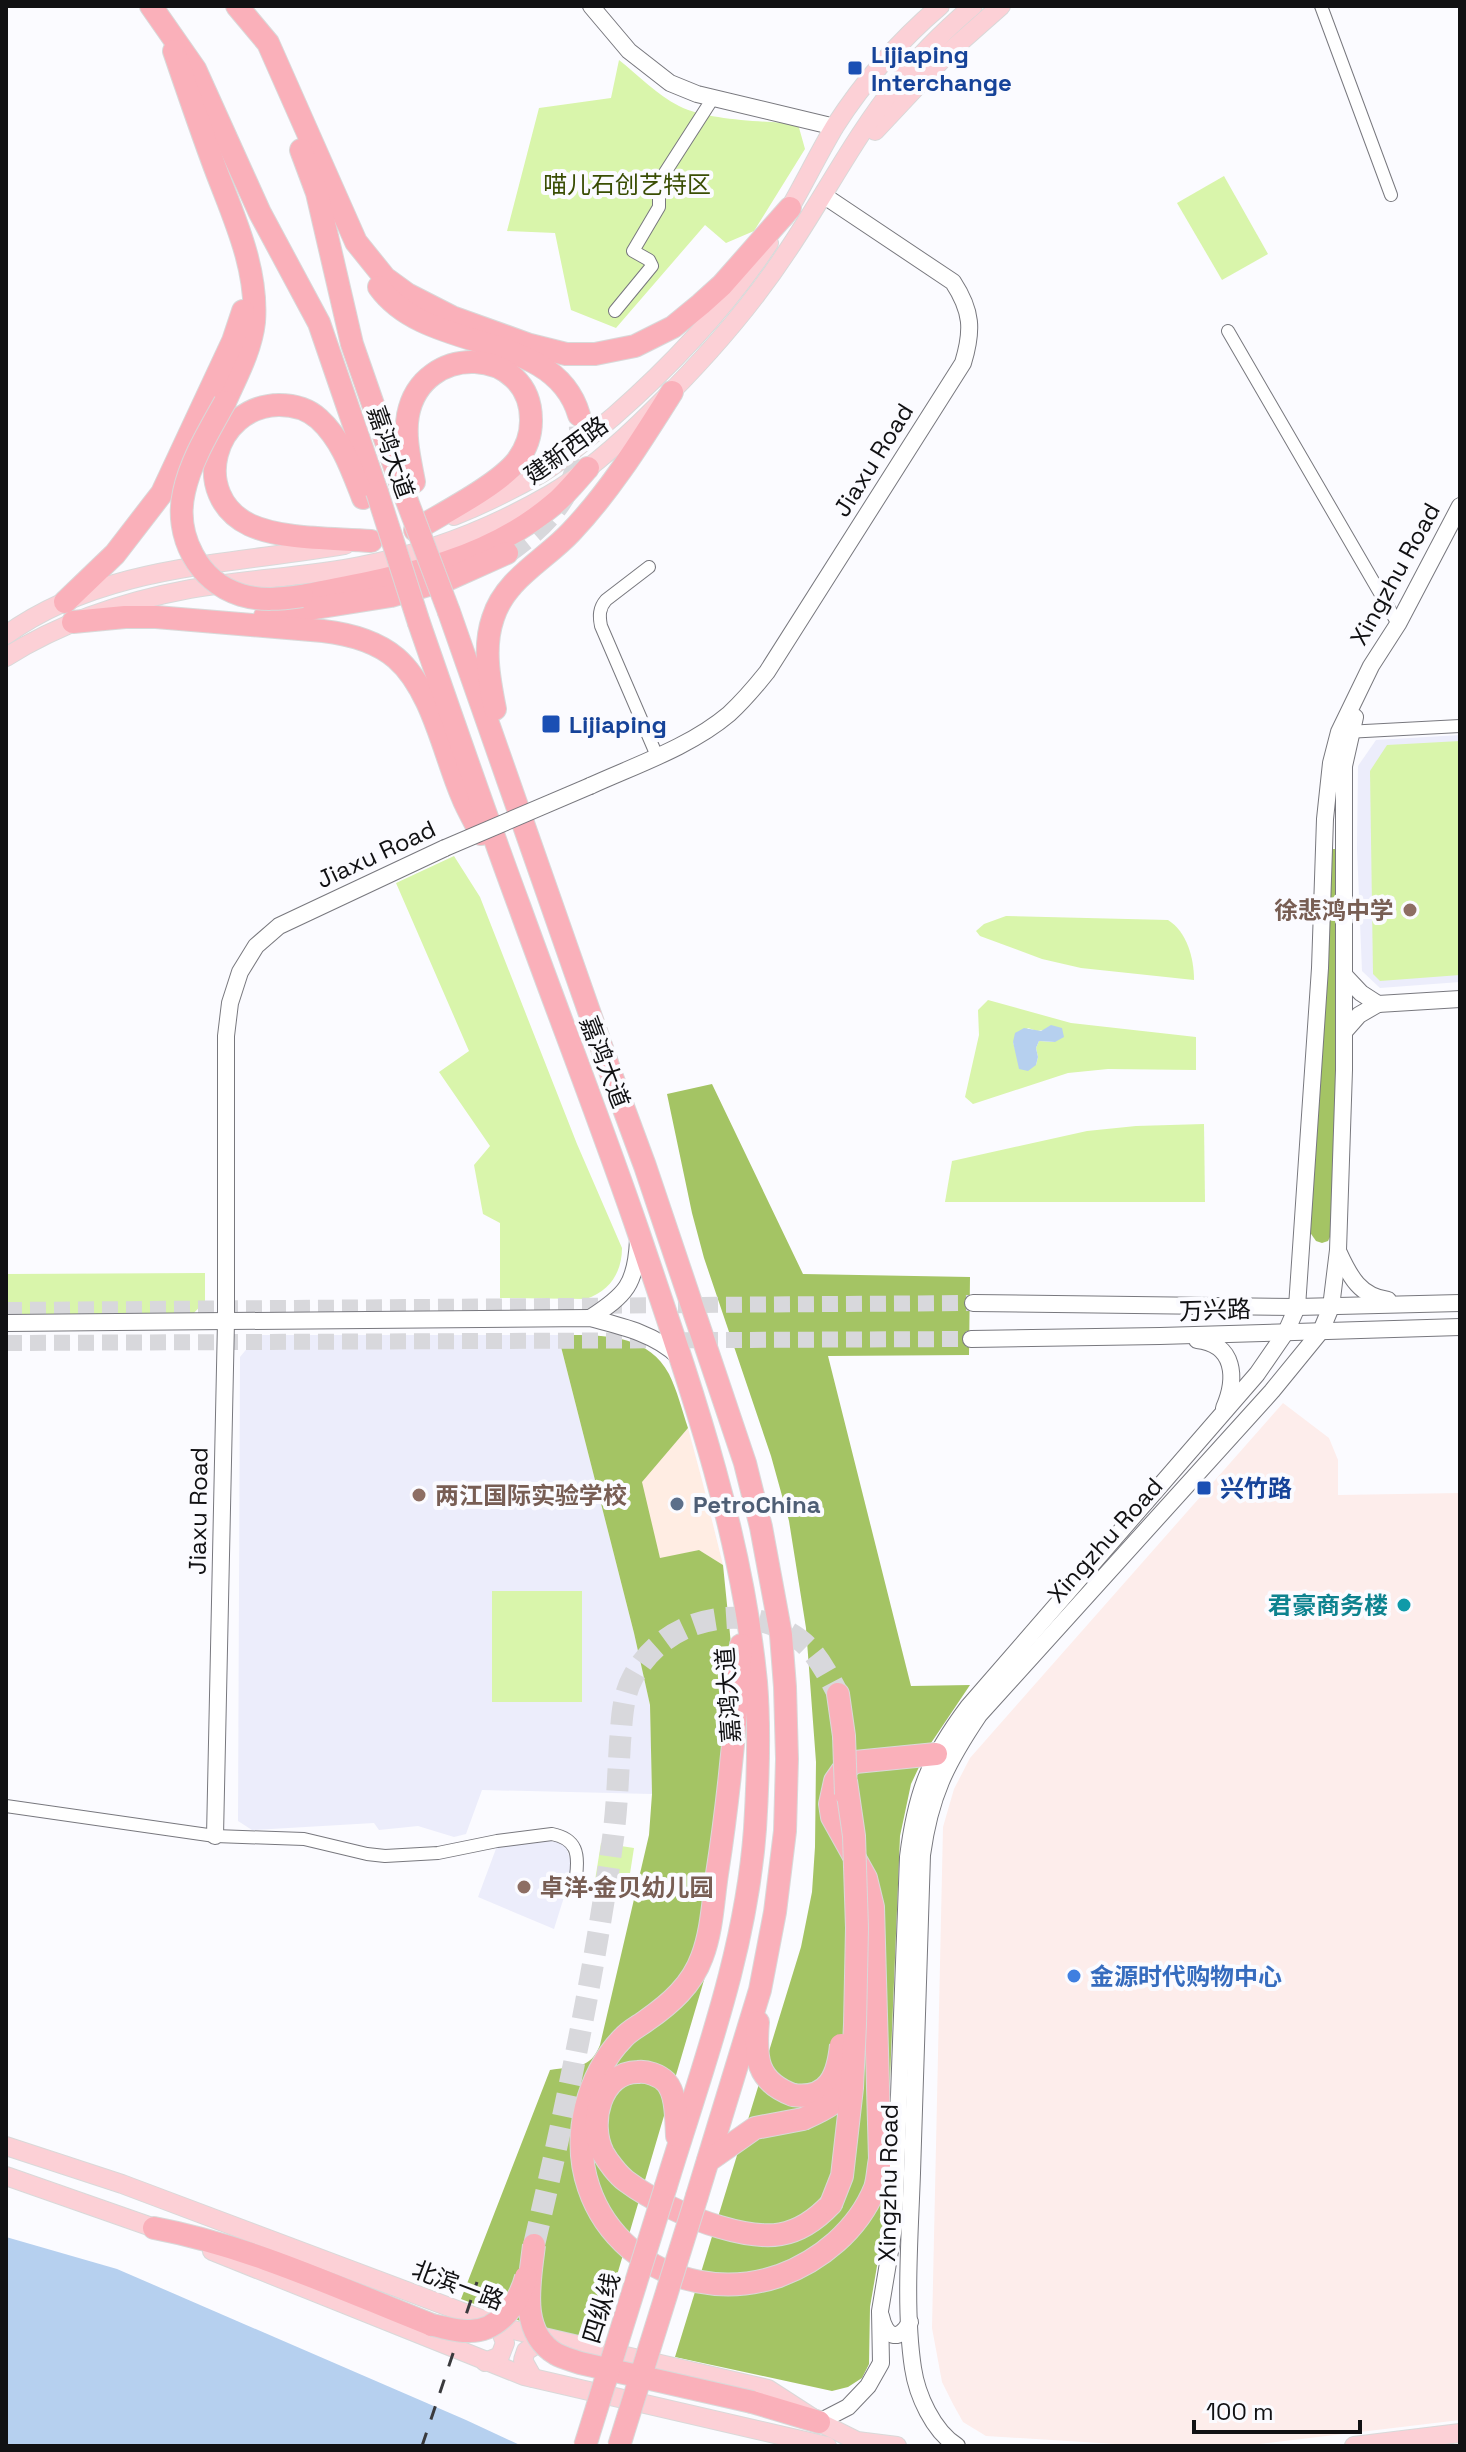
<svg xmlns="http://www.w3.org/2000/svg" width="1466" height="2452" viewBox="0 0 1466 2452" font-family="'Space Grotesk','Noto Sans SC',sans-serif">
	<rect width="100%" height="100%" fill="#fbfbff"/>
	<polygon fill="#fdedeb" points="1283,1403 1329,1438 1338,1460 1338,1495 1460,1493 1460,2420 1242,2446 1147,2446 986,2436 963,2422 953,2404 942,2382 932,2328 943,1827 954,1789 970,1758"/>
	<polygon fill="#ffede3" points="688,1428 703,1484 723,1565 699,1550 660,1559 641,1482"/>
	<g fill="#ecedfb">
		<polygon points="1460,735 1460,982 1380,988 1362,971 1357,849 1358,766 1376,740"/>
		<polygon points="258,1335 558,1335 634,1633 650,1705 652,1794 482,1790 466,1834 454,1837 418,1826 379,1830 374,1823 252,1830 238,1821 240,1357"/>
		<polygon points="551,1841 559,1842 566,1847 571,1861 570,1878 554,1929 478,1897 497,1846"/>
	</g>
	<g fill="#d9f5ab" fill-rule="evenodd">
		<path d="M619,60c19,15 38,35 60,46 30,15 85,15 119,18l7,25 -51,82 -28,12 -21,-18 -89,103 -45,-18 -16,-77 -48,-2 32,-123 72,-10z"/>
		<polygon points="1224,176 1268,254 1222,280 1177,203"/>
		<polygon points="1460,741 1460,975 1380,981 1373,974 1370,771 1387,745"/>
		<path d="M454,856l26,41 97,247 45,104c0,24 -12,43 -36,51l-86,-1v-75l-17,-9 -9,-49 16,-19 -51,-74 30,-21 -73,-168z"/>
		<path d="M1006,916l162,4c19,12 26,38 26,60l-113,-12 -39,-9 -62,-23 -4,-5 8,-7z"/>
		<path d="M988,1000l83,23 125,14v33l-88,-1 -40,4 -95,31 -8,-7 14,-62 -1,-25zM1028,1028l9,3 7,-1 11,12 -16,-1 -3,7 2,9 -2,8 -20,-13 -3,-10z"/>
		<polygon points="1204,1124 1205,1202 945,1202 952,1161 1087,1131 1136,1126"/>
		<polygon points="205,1273 205,1301 193,1314 6,1316 6,1274"/>
		<rect x="492" y="1591" width="90" height="111"/>
		<polygon points="601,1843 634,1848 626,1899 593,1893"/>
	</g>
	<g fill="#a4c464">
		<polygon points="1330,849 1339,849 1333,1231 1328,1241 1322,1243 1316,1241 1309,1231"/>
		<polygon points="712,1084 803,1274 970,1277 969,1355 828,1356 911,1686 970,1685 929,1746 911,1784 900,1836 884,2225 870,2307 869,2364 862,2378 848,2387 832,2391 675,2357 801,1947 812,1892 815,1847 816,1762 806,1628 789,1521 771,1456 704,1258 692,1213 667,1094"/>
		<path d="M558,1335c40,0 89,-3 111,39 8,16 13,36 19,54l-46,54 18,76 39,-8 24,15 10,99 -21,289 -115,390 -50,-12 -86,-32 89,-229c25,-4 40,0 50,-25l49,-210 3,-41 -2,-89 -16,-72z"/>
	</g>
	<g fill="#b6d0ef">
		<polygon points="1051,1025 1062,1028 1064,1037 1055,1042 1039,1041 1036,1048 1038,1057 1036,1065 1028,1071 1019,1069 1013,1042 1015,1033 1024,1028 1041,1031"/>
		<polygon points="6,2237 117,2269 466,2420 522,2446 6,2446"/>
	</g>
	<g fill="none" stroke-linecap="round" stroke-linejoin="round">
		<g stroke="#d8d8dc" stroke-width="16" stroke-dasharray="16 8" stroke-linecap="butt">
			<polyline points="6,1310 973,1303"/>
			<polyline points="6,1343 971,1339"/>
		</g>
		<g stroke="#d8d8dc" stroke-width="22" stroke-dasharray="22 11" stroke-linecap="butt">
			<path d="M507,553c52,-37 79,-72 72,-138"/>
			<path d="M534,2245c31,-132 59,-265 78,-400 5,-33 6,-69 8,-103 2,-22 2,-45 13,-65 31,-60 114,-78 167,-37 17,13 28,35 38,54"/>
		</g>
		<g stroke="#78787e" stroke-width="14">
			<g id="street">
				<polyline points="1321,6 1391,195"/>
				<polyline points="615,311 652,266 649,260 633,251 659,207 659,182 713,98"/>
				<polyline points="1228,331 1398,624"/>
				<path d="M649,567l-43,33c-7,8 -7,16 -5,26l56,130"/>
				<polyline points="1346,732 1460,726"/>
				<path d="M6,1806l209,30 89,3 63,15 18,2 53,-3 59,-12 55,-7c25,5 27,20 24,42"/>
			</g>
		</g>
		<g stroke="#78787e" stroke-width="18">
			<g id="secondary">
				<polyline points="591,6 629,51 670,83 697,94 835,127"/>
				<path d="M590,786c46,-21 100,-39 139,-72 14,-13 26,-27 38,-42l196,-309c10,-33 9,-52 -10,-81l-130,-87"/>
				<polyline points="1378,1004 1460,999"/>
				<polyline points="1344,1032 1359,1015 1378,1004 1361,993 1345,976"/>
				<path d="M1339,1253c11,24 21,43 49,47"/>
				<polyline points="973,1303 1297,1307 1460,1303"/>
				<path d="M590,1318c36,-23 46,-34 48,-78"/>
				<path d="M6,1323l584,-5c31,8 66,16 89,39"/>
				<polyline points="971,1339 1160,1336 1460,1327"/>
				<path d="M1197,1340c38,4 40,38 27,68"/>
				<polyline points="215,1836 226,1321 226,1036 230,1003 240,972 256,946 279,926 445,848"/>
				<path d="M881,2316c4,21 18,27 29,6"/>
				<path d="M819,2422l29,-15 20,-21 13,-23 -1,-52 14,-84 14,-370c8,-64 21,-98 60,-150l289,-333 29,-42 11,-25 23,-339 5,-149 6,-56 8,-31 32,-66 27,-42 62,-118"/>
				<path d="M957,2446c-24,-15 -40,-51 -44,-78 -9,-59 -3,-135 -1,-195 4,-106 7,-212 10,-318 8,-59 24,-91 57,-140l293,-324 49,-60 10,-24 7,-57 6,-180v-304l11,-49"/>
			</g>
		</g>
		<g stroke="#d9d9d9" stroke-width="20">
			<g id="primary">
				<polyline points="875,131 949,52 1001,6"/>
				<path d="M784,218c18,-30 33,-62 51,-92 29,-45 64,-85 105,-120"/>
				<path d="M454,516c30,-12 60,-27 88,-43 26,-16 49,-38 72,-57 58,-51 112,-108 155,-173"/>
				<path d="M6,635c98,-71 225,-70 339,-90"/>
				<path d="M6,657c56,-35 119,-56 184,-68 56,-10 114,-12 170,-23 68,-13 130,-37 189,-71 39,-23 73,-54 105,-86 49,-48 96,-101 134,-159 37,-55 67,-114 108,-165 23,-30 49,-55 77,-79"/>
				<polyline points="6,2146 122,2184 505,2328 768,2389 819,2422 857,2441 897,2446"/>
				<polyline points="6,2176 166,2232"/>
				<polyline points="212,2251 524,2376 827,2446"/>
				<polyline points="485,2362 500,2356 505,2343 499,2326"/>
				<polyline points="533,2378 523,2360 526,2351 546,2338"/>
				<polyline points="1354,2446 1460,2433"/>
			</g>
		</g>
		<g stroke="#d9d9d9" stroke-width="24">
			<g id="highway">
				<polyline points="151,6 195,69 260,213 319,323 377,492"/>
				<polyline points="237,6 268,43 356,242 385,278 407,294 452,317 530,345 566,354 595,354 635,346 673,327 701,304 722,285 790,208"/>
				<path d="M174,51c14,41 28,82 43,122 18,47 41,97 37,149 -3,28 -18,55 -29,80"/>
				<polyline points="301,150 317,193 352,344 401,485"/>
				<path d="M379,287c49,68 175,42 200,128"/>
				<path d="M414,482c-4,-22 -10,-45 -6,-67 14,-74 124,-69 123,6 0,15 -5,28 -14,40 -19,24 -74,52 -102,69"/>
				<path d="M363,498c-11,-28 -21,-58 -44,-79 -11,-10 -25,-14 -40,-14 -66,1 -90,91 -29,120 33,15 84,13 121,16"/>
				<path d="M302,596c89,-18 180,-31 252,-92 12,-10 23,-24 34,-36"/>
				<polyline points="65,602 115,554 162,493 233,341 243,311"/>
				<polyline points="449,612 611,1074 645,1166 745,1463 761,1527 781,1635 785,1687 787,1759 785,1831 775,1912 760,1990 697,2196"/>
				<polyline points="265,616 391,596 449,579 507,553"/>
				<path d="M73,622l52,-5h31l167,14c26,3 53,10 73,27 36,31 48,96 66,138 5,13 13,26 19,38"/>
				<path d="M419,623c33,95 66,191 101,285 39,108 81,215 118,323 50,148 103,295 118,451 4,48 2,99 -1,147 -9,124 -53,239 -89,357"/>
				<path d="M495,709c-6,-30 -12,-62 -2,-91 12,-39 52,-58 78,-86 40,-42 70,-91 101,-140"/>
				<path d="M741,1645c-5,76 -12,153 -24,229 -4,27 -5,57 -15,83 -10,28 -32,47 -55,63 -8,6 -18,11 -24,18 -18,18 -31,44 -37,69 -28,116 82,206 193,169 41,-15 79,-46 96,-88 3,-9 3,-20 5,-29l-7,-252 -7,-29 -34,-61 -2,-13 5,-23 7,-10 13,-9 81,-8"/>
				<polyline points="838,1694 844,1736"/>
				<path d="M758,2022c-3,36 -2,59 35,73"/>
				<path d="M677,2136c-1,-16 0,-42 -11,-54 -7,-7 -19,-11 -28,-10 -38,0 -50,52 -35,81 5,9 15,22 23,28 24,18 65,38 94,46 47,14 77,13 111,-23"/>
				<polyline points="708,2161 755,2128 803,2119"/>
				<path d="M154,2228c96,18 187,61 278,97"/>
				<polyline points="752,2402 819,2422"/>
			</g>
		</g>
		<use href="#street" stroke="#fff" stroke-width="12"/>
		<use href="#secondary" stroke="#fff" stroke-width="16"/>
		<use href="#primary" stroke="#fcd0d6" stroke-width="18"/>
		<use href="#highway" stroke="#fab0ba" stroke-width="22"/>
		<polyline stroke="#3a3a3d" stroke-width="3" stroke-dasharray="14 14" stroke-linecap="butt" points="422,2446 477,2282"/>
		<g stroke="#78787e" stroke-width="18" stroke-linecap="butt">
			<polyline id="secondary-bridge" points="445,848 590,786"/>
		</g>
		<g stroke="#d9d9d9" stroke-width="24" stroke-linecap="butt">
			<g id="highway-bridge">
				<path d="M225,402c-16,29 -34,58 -41,90 -10,43 14,90 57,103 20,6 40,4 61,1"/>
				<polyline points="401,485 449,612"/>
				<polyline points="377,492 419,623"/>
				<polyline points="844,1736 846,1794"/>
				<path d="M793,2095c36,5 45,-20 48,-50"/>
				<path d="M803,2119c20,-9 39,-17 47,-38"/>
				<polyline points="831,2204 842,2176 852,2088 855,2024 857,1928 854,1836 846,1781"/>
				<path d="M534,2245c-4,36 -16,87 22,109 7,4 16,6 24,9l172,39"/>
				<path d="M432,2325c12,2 26,7 38,6 29,0 49,-28 56,-54"/>
				<polyline points="585,2446 666,2186"/>
				<polyline points="619,2446 697,2196"/>
			</g>
		</g>
		<use href="#secondary-bridge" stroke="#fff" stroke-width="16"/>
		<use href="#highway-bridge" stroke="#fab0ba" stroke-width="22"/>
	</g>
	<g fill="#1a4fb4" stroke="#fbfbff" stroke-width="3">
		<rect x="847" y="60" width="16" height="16" rx="4"/>
		<rect x="541" y="714" width="20" height="20" rx="4"/>
		<rect x="1196" y="1480" width="16" height="16" rx="4"/>
	</g>
	<g fill="#8d6e63" stroke="#fbfbff" stroke-width="3">
		<circle cx="1410" cy="910" r="8"/>
		<circle cx="419" cy="1495" r="8"/>
		<circle cx="524" cy="1887" r="8"/>
	</g>
	<circle fill="#5c6f8a" stroke="#fbfbff" stroke-width="3" cx="677" cy="1504" r="8"/>
	<circle fill="#0f9aa8" stroke="#fbfbff" stroke-width="3" cx="1404" cy="1605" r="8"/>
	<circle fill="#3f7fe0" stroke="#fbfbff" stroke-width="3" cx="1074" cy="1976" r="8"/>
	<g text-anchor="middle" dominant-baseline="central" stroke-width="8" stroke-linejoin="round" paint-order="stroke">
		<g font-size="24" font-weight="bold" fill="#164399" stroke="#fbfbff" text-anchor="start">
			<text x="871" y="54">Lijiaping<tspan x="871" dy="28">Interchange</tspan></text>
			<text x="569" y="724">Lijiaping</text>
			<text x="1220" y="1488">兴竹路</text>
		</g>
		<g font-size="24" fill="#394d03" stroke="#fbfbff">
			<text x="627" y="184">喵儿石创艺特区</text>
		</g>
		<g font-size="24" fill="#111113" stroke="#fbfbff">
			<text transform="translate(566 450) rotate(-36)">建新西路</text>
			<text transform="translate(391 452) rotate(71)">嘉鸿大道</text>
			<text transform="translate(873 460) rotate(-58)">Jiaxu Road</text>
			<text transform="translate(1395 574) rotate(-61)">Xingzhu Road</text>
			<text transform="translate(376 854) rotate(-25)">Jiaxu Road</text>
			<text transform="translate(605 1062) rotate(69)">嘉鸿大道</text>
			<text transform="translate(1215 1310) rotate(-2)">万兴路</text>
			<text transform="translate(198 1511) rotate(-89)">Jiaxu Road</text>
			<text transform="translate(1105 1540) rotate(-48)">Xingzhu Road</text>
			<text transform="translate(728 1695) rotate(-94)">嘉鸿大道</text>
			<text transform="translate(888 2183) rotate(-89)">Xingzhu Road</text>
			<text transform="translate(458 2285) rotate(21)">北滨一路</text>
			<text transform="translate(601 2308) rotate(-73)">四纵线</text>
		</g>
		<g font-size="24" font-weight="bold" fill="#785e54" stroke="#fbfbff" text-anchor="start">
			<text x="1394" y="910" text-anchor="end">徐悲鸿中学</text>
			<text x="435" y="1495">两江国际实验学校</text>
			<text x="540" y="1887">卓洋·金贝幼儿园</text>
		</g>
		<g font-size="24" font-weight="bold" fill="#4e5e75" stroke="#fbfbff" text-anchor="start">
			<text x="693" y="1504">PetroChina</text>
		</g>
		<g font-size="24" font-weight="bold" fill="#0d838f" stroke="#fbfbff" text-anchor="end">
			<text x="1388" y="1605">君豪商务楼</text>
		</g>
		<g font-size="24" font-weight="bold" fill="#366cbe" stroke="#fbfbff" text-anchor="start">
			<text x="1090" y="1976">金源时代购物中心</text>
		</g>
	</g>
	<rect width="1466" height="2452" fill="none" stroke="#111113" stroke-width="16"/>
	<path d="M1194 2420v12h166v-12" fill="none" stroke="#111113" stroke-width="4"/>
	<text x="1206" y="2420" font-size="24" fill="#111113" stroke="#fbfbff" stroke-width="6" paint-order="stroke">100 m</text>
</svg>
